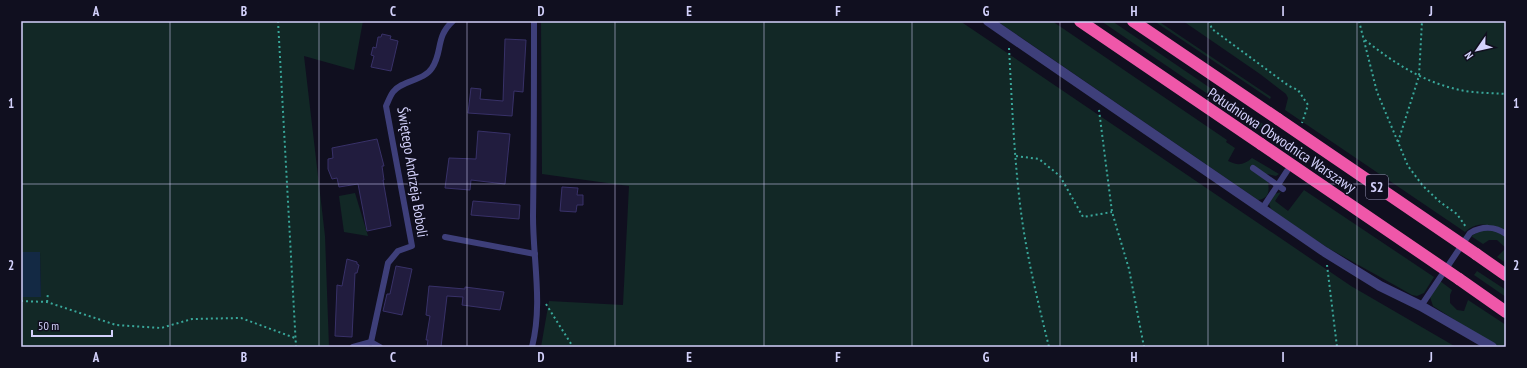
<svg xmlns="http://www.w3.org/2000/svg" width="1527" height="368" viewBox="0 0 1527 368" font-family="'PT Sans Narrow',sans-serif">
	<rect width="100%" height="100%" fill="#100f1f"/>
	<g fill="#122826">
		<polygon points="21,21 363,21 354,70 304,56 325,236 329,347 21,347 21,297 41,297 40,253 21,252"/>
		<polygon points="541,21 960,21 1351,286 1456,347 541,347 549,301 623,305 629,186 542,174"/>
		<path d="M997,21h55l175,119 -1,2 9,6 -7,13c10,5 16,4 24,-3l27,16 -3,2 -9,-2c1,11 6,24 -9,26z"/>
		<polygon points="1101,21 1112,21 1263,124 1259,129"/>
		<polygon points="1154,21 1162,21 1161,23 1271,97 1270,99"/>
		<path d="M1183,21h323v213c-15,-9 -26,-15 -41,-2l-180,-122 3,-12 -2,-4 -26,-20z"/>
		<polygon points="1304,190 1434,277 1424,293 1417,296 1412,295 1398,287 1328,248 1272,211 1269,204 1274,194 1281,192 1275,201 1288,211"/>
		<polygon points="355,193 368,236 344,232 339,196"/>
		<polygon points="1482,230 1497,231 1506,237 1506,263 1497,257 1506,248 1497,240 1489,240 1483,244 1471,236"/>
		<polygon points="1477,271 1506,290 1506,297 1474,275"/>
		<polygon points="1440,281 1452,290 1450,295 1450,303 1457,310 1464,311 1468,300 1506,325 1506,347 1497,347 1433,306 1430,297"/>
	</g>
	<polygon fill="#132944" points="21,252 40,252 41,297 21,297"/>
	<g fill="#211c3e" stroke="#383168">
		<polygon points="382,34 391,36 390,39 398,41 391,71 371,67 374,56 371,55 373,47 376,48 378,37 381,37"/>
		<polygon points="505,39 526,40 523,92 514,91 512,116 468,113 471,88 481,89 480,99 503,101"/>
		<polygon points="478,131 510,134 505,184 471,180 470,190 445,188 449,158 476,159"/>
		<polygon points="377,139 384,166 382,166 384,180 383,180 391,226 367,231 358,184 339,187 337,178 332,179 328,169 328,159 333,158 332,148"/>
		<polygon points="562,187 578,188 577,195 583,195 583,205 577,205 576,212 560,211"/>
		<polygon points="473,201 520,205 519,219 471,215"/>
		<polygon points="347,259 357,262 357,264 359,265 357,273 355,273 352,337 335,336 337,285 342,286"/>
		<polygon points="396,266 412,269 402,315 383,311 387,294 390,294"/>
		<polygon points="429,286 465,289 465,287 504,292 500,310 462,305 463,297 447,296 441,347 427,347 428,340 426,340 430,316 426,315"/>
	</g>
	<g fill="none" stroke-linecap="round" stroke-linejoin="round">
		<g stroke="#39a79a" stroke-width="2" stroke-dasharray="2 3" stroke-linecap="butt">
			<polyline points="278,21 296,347"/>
			<polyline points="1209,21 1212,29 1289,86 1298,90 1308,105 1302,123"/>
			<polyline points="1359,21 1377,92 1408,166 1423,186 1440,202 1457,214 1466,227"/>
			<path d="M1365,40c29,23 58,42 95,50 14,3 31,3 46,4"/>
			<path d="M1009,48c3,55 5,110 12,164 6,46 17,90 28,135"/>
			<polyline points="1099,110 1112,212 1129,269 1144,347"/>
			<polyline points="1398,142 1419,76 1422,21"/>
			<polyline points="1293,153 1295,144"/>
			<polyline points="1016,156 1039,159 1060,176 1083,217 1112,212"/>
			<polyline points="1327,265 1337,347"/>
			<polyline points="21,301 47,302 116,325 161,328 192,319 241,318 295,338"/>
			<polyline points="47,302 48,293"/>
			<polyline points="546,304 573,347"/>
		</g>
		<g stroke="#3e3f7a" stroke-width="6">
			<polyline points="1253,168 1283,189"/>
			<polyline points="1262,209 1287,171"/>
			<polyline points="445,237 535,254"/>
			<path d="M1421,306l49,-73c12,-7 25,-7 36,1"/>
			<path d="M371,342l17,-79 10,-12 14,-5 -26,-140c2,-4 4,-10 7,-14 9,-12 31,-11 39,-24 11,-16 3,-31 21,-47"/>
			<polyline points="353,347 371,342 380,347"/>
			<path d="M532,347c11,-44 1,-86 1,-131 1,-65 1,-130 1,-195"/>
		</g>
		<polyline stroke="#3e3f7a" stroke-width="10" points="988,21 1325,252 1380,286 1421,306 1492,347"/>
		<g stroke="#ef57a9" stroke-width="12">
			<polyline points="1080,21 1261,144"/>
			<polyline points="1133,21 1278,119"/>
			<polyline points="1476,254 1506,275"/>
			<polyline points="1459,279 1506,312"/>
		</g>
		<g stroke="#ef57a9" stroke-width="12">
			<polyline points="1278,119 1476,254"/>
			<polyline points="1261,144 1459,279"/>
		</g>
	</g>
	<path fill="none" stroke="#d3d1fb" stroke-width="1" stroke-opacity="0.55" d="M170,21v326M319,21v326M467,21v326M615,21v326M764,21v326M912,21v326M1060,21v326M1208,21v326M1357,21v326M21,184h1485"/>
	<g text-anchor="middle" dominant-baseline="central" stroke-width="3" stroke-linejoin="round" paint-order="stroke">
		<rect fill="#100f1f" stroke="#9897b9" stroke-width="1" x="1366" y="175" width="22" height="24" rx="3"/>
		<g font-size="14" font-weight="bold" fill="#d3d1fb">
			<text x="1377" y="187">S2</text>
		</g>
		<g font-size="15" fill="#d3d1fb" stroke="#100f1f">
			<text transform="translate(1282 140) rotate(34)">Południowa Obwodnica Warszawy</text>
			<text transform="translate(413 172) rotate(81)">Świętego Andrzeja Boboli</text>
		</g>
	</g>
	<rect width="1527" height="368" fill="none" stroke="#100f1f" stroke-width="44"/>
	<g transform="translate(1477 50) rotate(236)" stroke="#100f1f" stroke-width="3" paint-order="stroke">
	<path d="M0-3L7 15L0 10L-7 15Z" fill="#d3d1fb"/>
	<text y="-6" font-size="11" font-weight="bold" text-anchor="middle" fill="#d3d1fb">N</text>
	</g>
	<path d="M32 330v6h80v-6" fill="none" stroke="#d3d1fb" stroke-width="2"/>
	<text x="38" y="330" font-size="12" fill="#d3d1fb" stroke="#100f1f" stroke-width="3" paint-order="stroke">50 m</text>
	<rect x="22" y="22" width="1483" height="324" fill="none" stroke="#d3d1fb" stroke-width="1.5"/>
	<g font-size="13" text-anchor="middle" font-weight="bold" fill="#d3d1fb">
		<text x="96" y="16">A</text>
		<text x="244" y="16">B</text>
		<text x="393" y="16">C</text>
		<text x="541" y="16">D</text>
		<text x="689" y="16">E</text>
		<text x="838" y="16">F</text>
		<text x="986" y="16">G</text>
		<text x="1134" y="16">H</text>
		<text x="1283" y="16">I</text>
		<text x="1431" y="16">J</text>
		<text x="11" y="108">1</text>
		<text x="1516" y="108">1</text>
		<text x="11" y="270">2</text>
		<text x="1516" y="270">2</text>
		<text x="96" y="362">A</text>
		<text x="244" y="362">B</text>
		<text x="393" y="362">C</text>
		<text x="541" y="362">D</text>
		<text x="689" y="362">E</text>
		<text x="838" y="362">F</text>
		<text x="986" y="362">G</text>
		<text x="1134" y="362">H</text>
		<text x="1283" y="362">I</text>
		<text x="1431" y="362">J</text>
	</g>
</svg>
